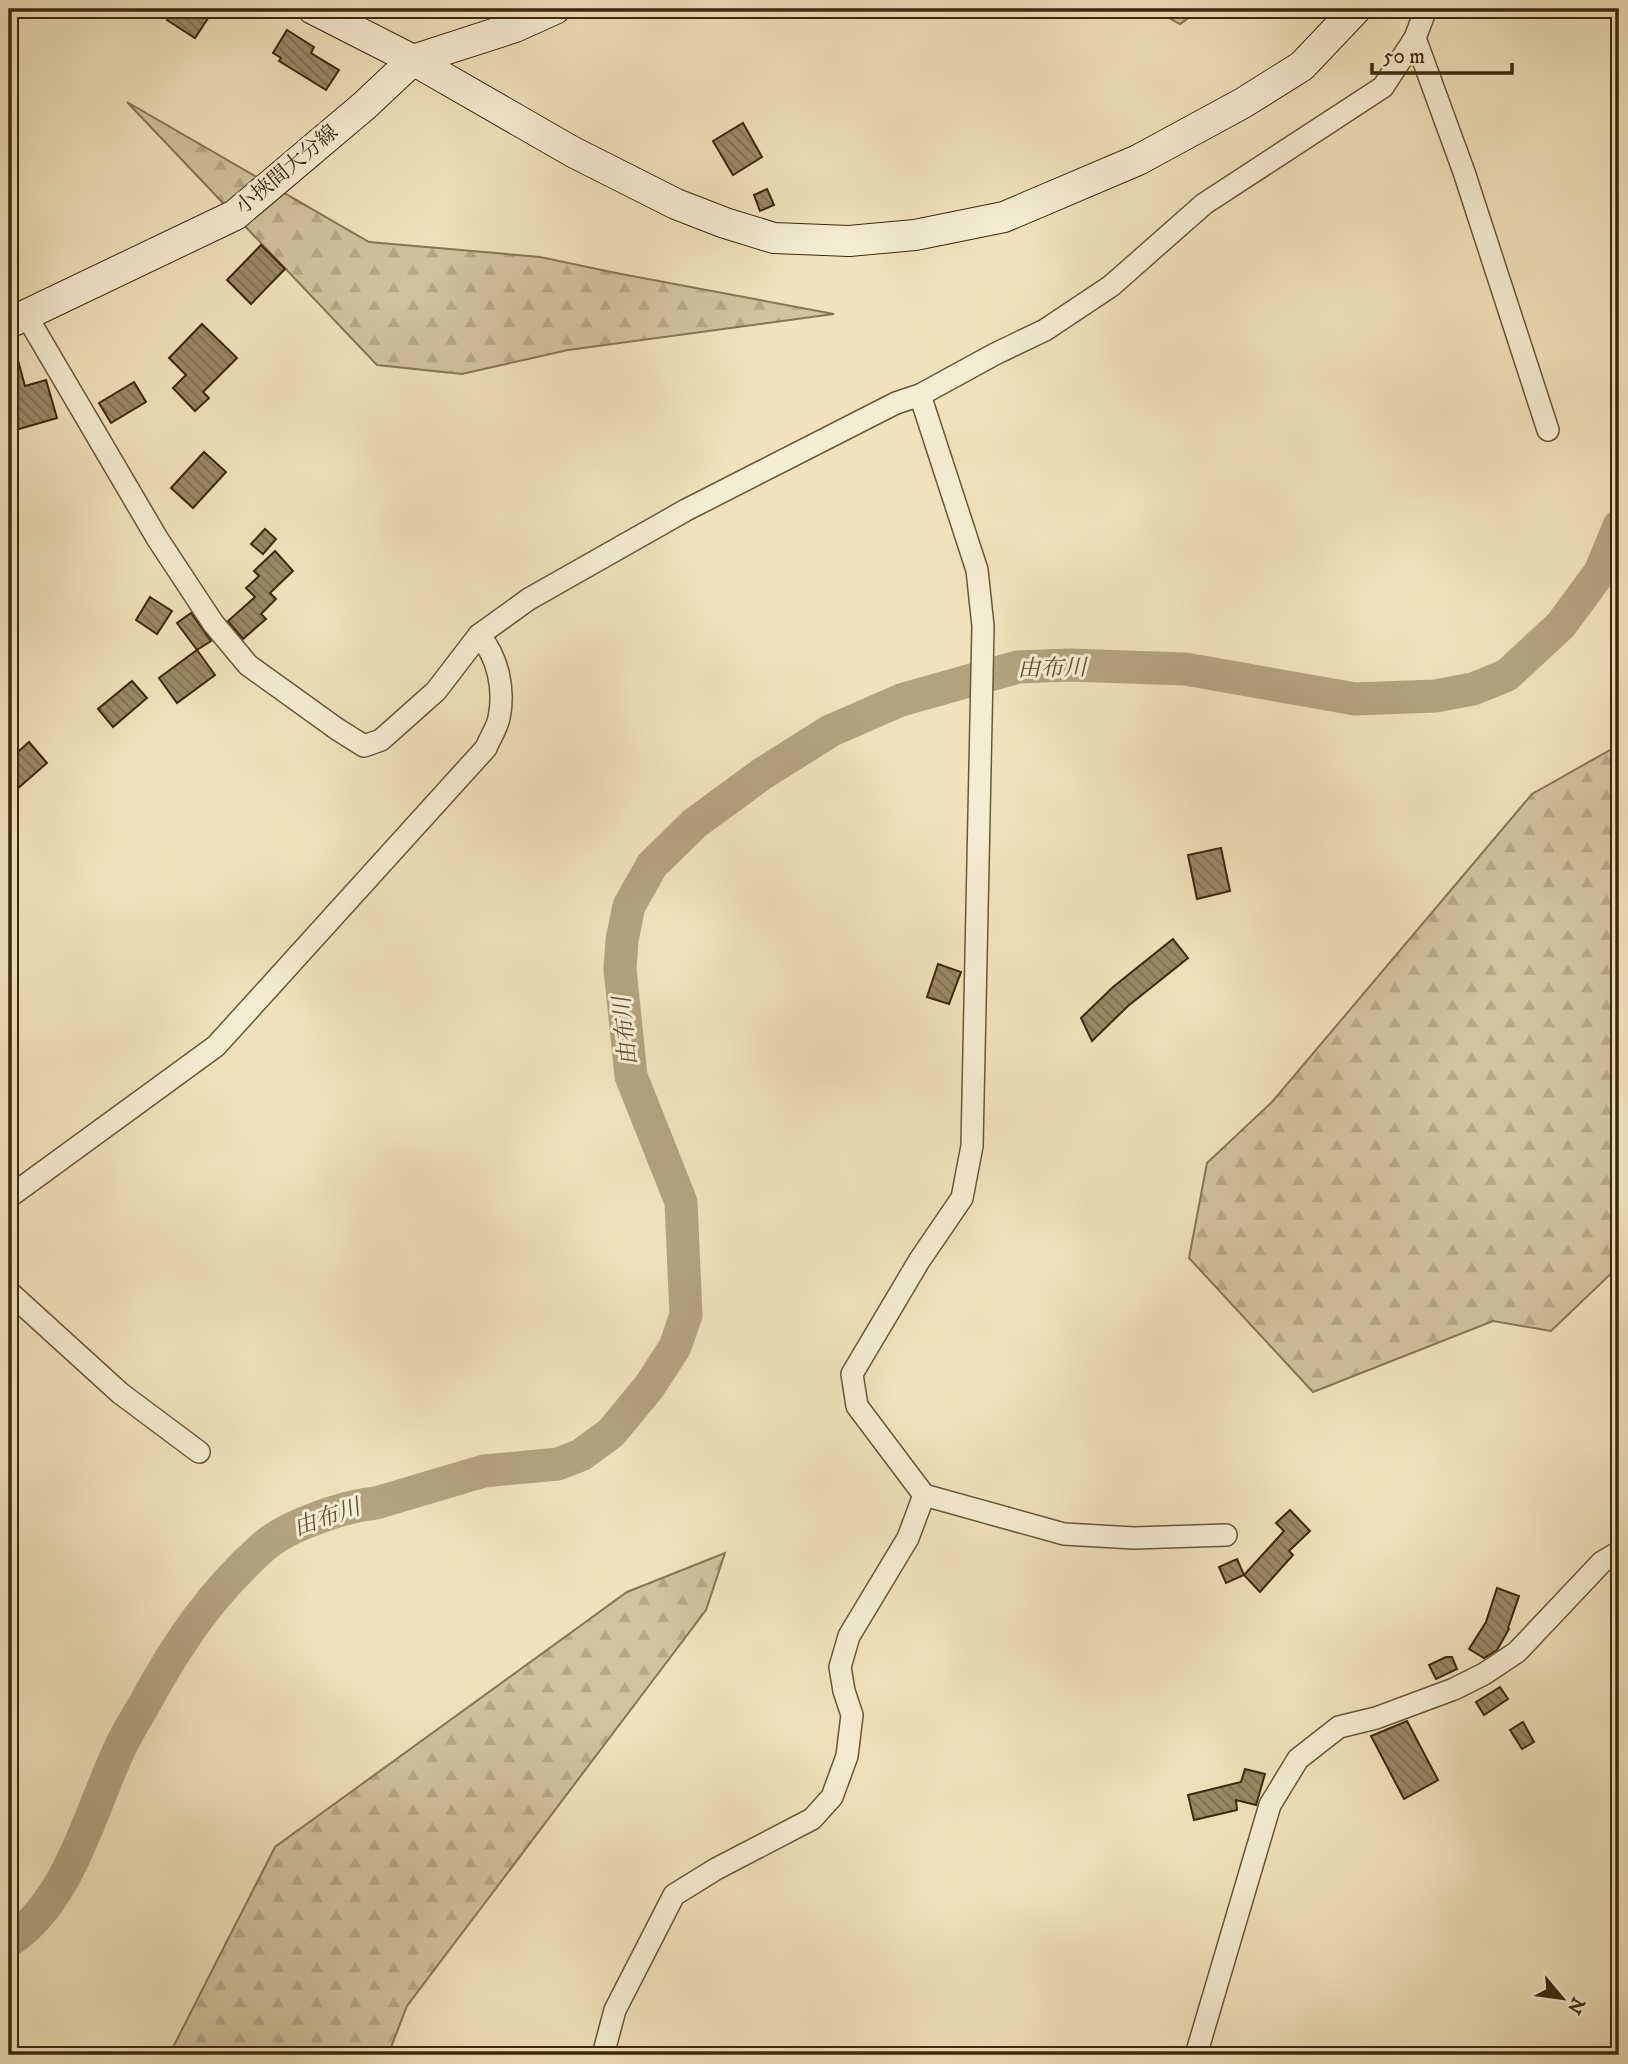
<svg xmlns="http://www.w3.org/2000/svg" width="1628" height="2064" viewBox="0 0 1628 2064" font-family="'IM FELL DW Pica','Noto Serif JP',serif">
	<defs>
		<pattern id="forest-firs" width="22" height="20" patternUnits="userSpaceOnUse" patternTransform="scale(1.75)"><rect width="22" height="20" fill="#d1c39d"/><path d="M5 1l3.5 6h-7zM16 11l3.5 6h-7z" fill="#b4a886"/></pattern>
		<pattern id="building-back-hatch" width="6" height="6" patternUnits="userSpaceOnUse" patternTransform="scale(1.75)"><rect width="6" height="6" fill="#998967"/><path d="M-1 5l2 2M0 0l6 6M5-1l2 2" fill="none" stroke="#7e7053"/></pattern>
	</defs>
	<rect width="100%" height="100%" fill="#f0e3bb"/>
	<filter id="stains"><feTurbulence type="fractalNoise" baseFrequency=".00286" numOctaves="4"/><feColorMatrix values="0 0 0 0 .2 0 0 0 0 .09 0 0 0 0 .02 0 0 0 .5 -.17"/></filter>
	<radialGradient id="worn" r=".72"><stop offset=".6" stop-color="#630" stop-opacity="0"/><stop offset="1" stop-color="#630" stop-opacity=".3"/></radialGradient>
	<g fill="url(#forest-firs)" stroke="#867654" stroke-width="2">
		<polygon points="1153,9 1201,9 1180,24"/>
		<polygon points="127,102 369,242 540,257 616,273 834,314 568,350 462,374 377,365"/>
		<polygon points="1619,745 1619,1266 1551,1331 1493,1321 1313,1392 1189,1258 1207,1163 1272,1102 1532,794"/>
		<polygon points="725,1553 706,1610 407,2006 388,2055 169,2055 275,1847 627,1592"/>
	</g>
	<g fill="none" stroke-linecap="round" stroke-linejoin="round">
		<path stroke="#b2a37f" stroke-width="33" d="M9,1941c60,-39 81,-129 110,-191 7,-16 17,-31 26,-47 32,-59 67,-111 118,-156 23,-21 81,-41 113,-44l108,-32 74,-7 23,-9 30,-22 38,-46 26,-40 11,-32 -5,-113 -50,-126 -11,-107 2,-29 7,-34 23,-41 43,-42 67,-49 68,-43 71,-31 117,-33 51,-2 116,4 170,30 80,-3 38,-7 34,-14 54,-50 39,-53 19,-46"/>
	</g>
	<g fill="url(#building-back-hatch)" stroke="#3b280b" stroke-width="2">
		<polygon points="174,9 214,9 195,38 167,20"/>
		<polygon points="287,30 314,47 311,53 339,70 326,90 279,61 281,58 273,53"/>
		<polygon points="743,123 762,157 733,175 713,141"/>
		<polygon points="767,189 774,205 760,211 754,195"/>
		<polygon points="261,245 285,269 251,304 227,280"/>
		<polygon points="202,324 237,358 203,392 209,398 195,411 173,388 186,375 169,358"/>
		<polygon points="9,342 13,342 25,386 46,380 57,418 9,432"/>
		<polygon points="134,382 146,402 111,423 99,403"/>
		<polygon points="204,452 226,472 193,508 171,488"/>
		<polygon points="265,529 276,539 263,554 251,544"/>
		<polygon points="275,551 293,571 270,593 276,599 261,614 266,619 243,639 228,621 255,597 246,588 259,576 254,571"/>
		<polygon points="150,597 172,611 157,634 136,620"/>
		<polygon points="191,613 211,641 197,650 177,623"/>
		<polygon points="197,650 215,675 177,703 159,678"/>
		<polygon points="132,681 147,698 113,727 98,709"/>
		<polygon points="29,742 47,763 9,796 9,760"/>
		<polygon points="1221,848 1230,891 1197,899 1188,855"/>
		<polygon points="1173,939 1188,958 1128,1006 1092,1041 1081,1018 1113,987"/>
		<polygon points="938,964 961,972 949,1004 927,997"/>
		<polygon points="1290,1510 1310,1531 1289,1551 1293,1555 1260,1592 1244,1575 1284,1531 1276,1523"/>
		<polygon points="1237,1559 1244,1575 1226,1583 1219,1567"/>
		<polygon points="1497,1588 1519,1596 1508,1628 1509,1629 1497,1650 1484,1658 1469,1649 1486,1622"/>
		<polygon points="1446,1657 1452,1657 1457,1669 1436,1679 1429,1665"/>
		<polygon points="1500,1687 1508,1699 1484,1715 1476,1702"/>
		<polygon points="1407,1721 1438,1780 1404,1799 1371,1736"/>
		<polygon points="1523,1722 1534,1742 1522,1749 1510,1730"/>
		<polygon points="1245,1769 1265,1774 1256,1805 1236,1800 1237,1810 1194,1820 1188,1795 1241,1782"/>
	</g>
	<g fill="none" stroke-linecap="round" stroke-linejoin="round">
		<g stroke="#685737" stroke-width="24">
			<g id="street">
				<polyline points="1415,38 1464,172 1548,430"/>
				<polyline points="26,315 157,538 213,623 248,665 337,729 364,746 381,740 436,691 479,635 529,599 686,510 896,403 920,395 995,354 1045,330 1111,286 1204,204 1383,87 1415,38 1426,9"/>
				<polyline points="920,395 977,570 983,626 972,1146 962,1198 919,1261 852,1374 857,1406 924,1495 1064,1534 1134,1538 1226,1535"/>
				<path d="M9,1197l207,-151 270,-298c4,-10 11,-20 13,-30 6,-29 -1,-61 -20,-83"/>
				<polyline points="9,1292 120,1393 199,1452"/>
				<polyline points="603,2055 615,2010 674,1895 716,1869 812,1819 832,1797 847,1756 852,1715 844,1691 840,1667 849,1636 908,1538 924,1495"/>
				<polyline points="1196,2055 1270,1805 1298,1759 1339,1727 1376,1718 1454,1689 1484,1674 1517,1652 1602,1562 1619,1552"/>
			</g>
		</g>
		<g stroke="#3b280b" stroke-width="32">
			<g id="secondary">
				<polyline points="313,9 413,60 573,152 676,204 725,223 774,238 849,241 915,235 1004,217 1138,160 1243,103 1302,66 1356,9"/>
				<polyline points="9,323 235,215 364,106 413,60 515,27 555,9"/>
			</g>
		</g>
		<use href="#street" stroke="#f5edd3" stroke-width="21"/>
		<use href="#secondary" stroke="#f5edd3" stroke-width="30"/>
	</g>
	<g text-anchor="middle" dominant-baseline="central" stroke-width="6" stroke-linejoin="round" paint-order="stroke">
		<g font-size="21" fill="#3b280b" stroke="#f5edd3">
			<text transform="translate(287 170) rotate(-40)">小挾間大分線</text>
		</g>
		<g font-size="23" font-style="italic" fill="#5f4d2e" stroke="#f5edd3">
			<text transform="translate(1052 669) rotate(-1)">由布川</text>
			<text transform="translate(626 1031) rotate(-96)">由布川</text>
			<text transform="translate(327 1518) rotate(-19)">由布川</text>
		</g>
	</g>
	<rect width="1628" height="2064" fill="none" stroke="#f0e3bb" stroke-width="35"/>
	<rect x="10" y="10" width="1607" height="2043" fill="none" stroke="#3b280b" stroke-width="3.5"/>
	<rect x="18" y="18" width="1593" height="2029" fill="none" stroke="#3b280b" stroke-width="2"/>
	<g transform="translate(1562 1998) rotate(119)" stroke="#f5edd3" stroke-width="5" paint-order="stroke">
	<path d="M0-5L12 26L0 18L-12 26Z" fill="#3b280b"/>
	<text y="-10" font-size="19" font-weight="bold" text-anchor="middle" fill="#3b280b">N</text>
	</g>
	<path d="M1372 63v10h140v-10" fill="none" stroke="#3b280b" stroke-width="3.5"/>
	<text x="1383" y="63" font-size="21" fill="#3b280b" stroke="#f5edd3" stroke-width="5" paint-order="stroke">50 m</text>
	<rect width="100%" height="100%" filter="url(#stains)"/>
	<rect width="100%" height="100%" fill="url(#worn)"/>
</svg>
